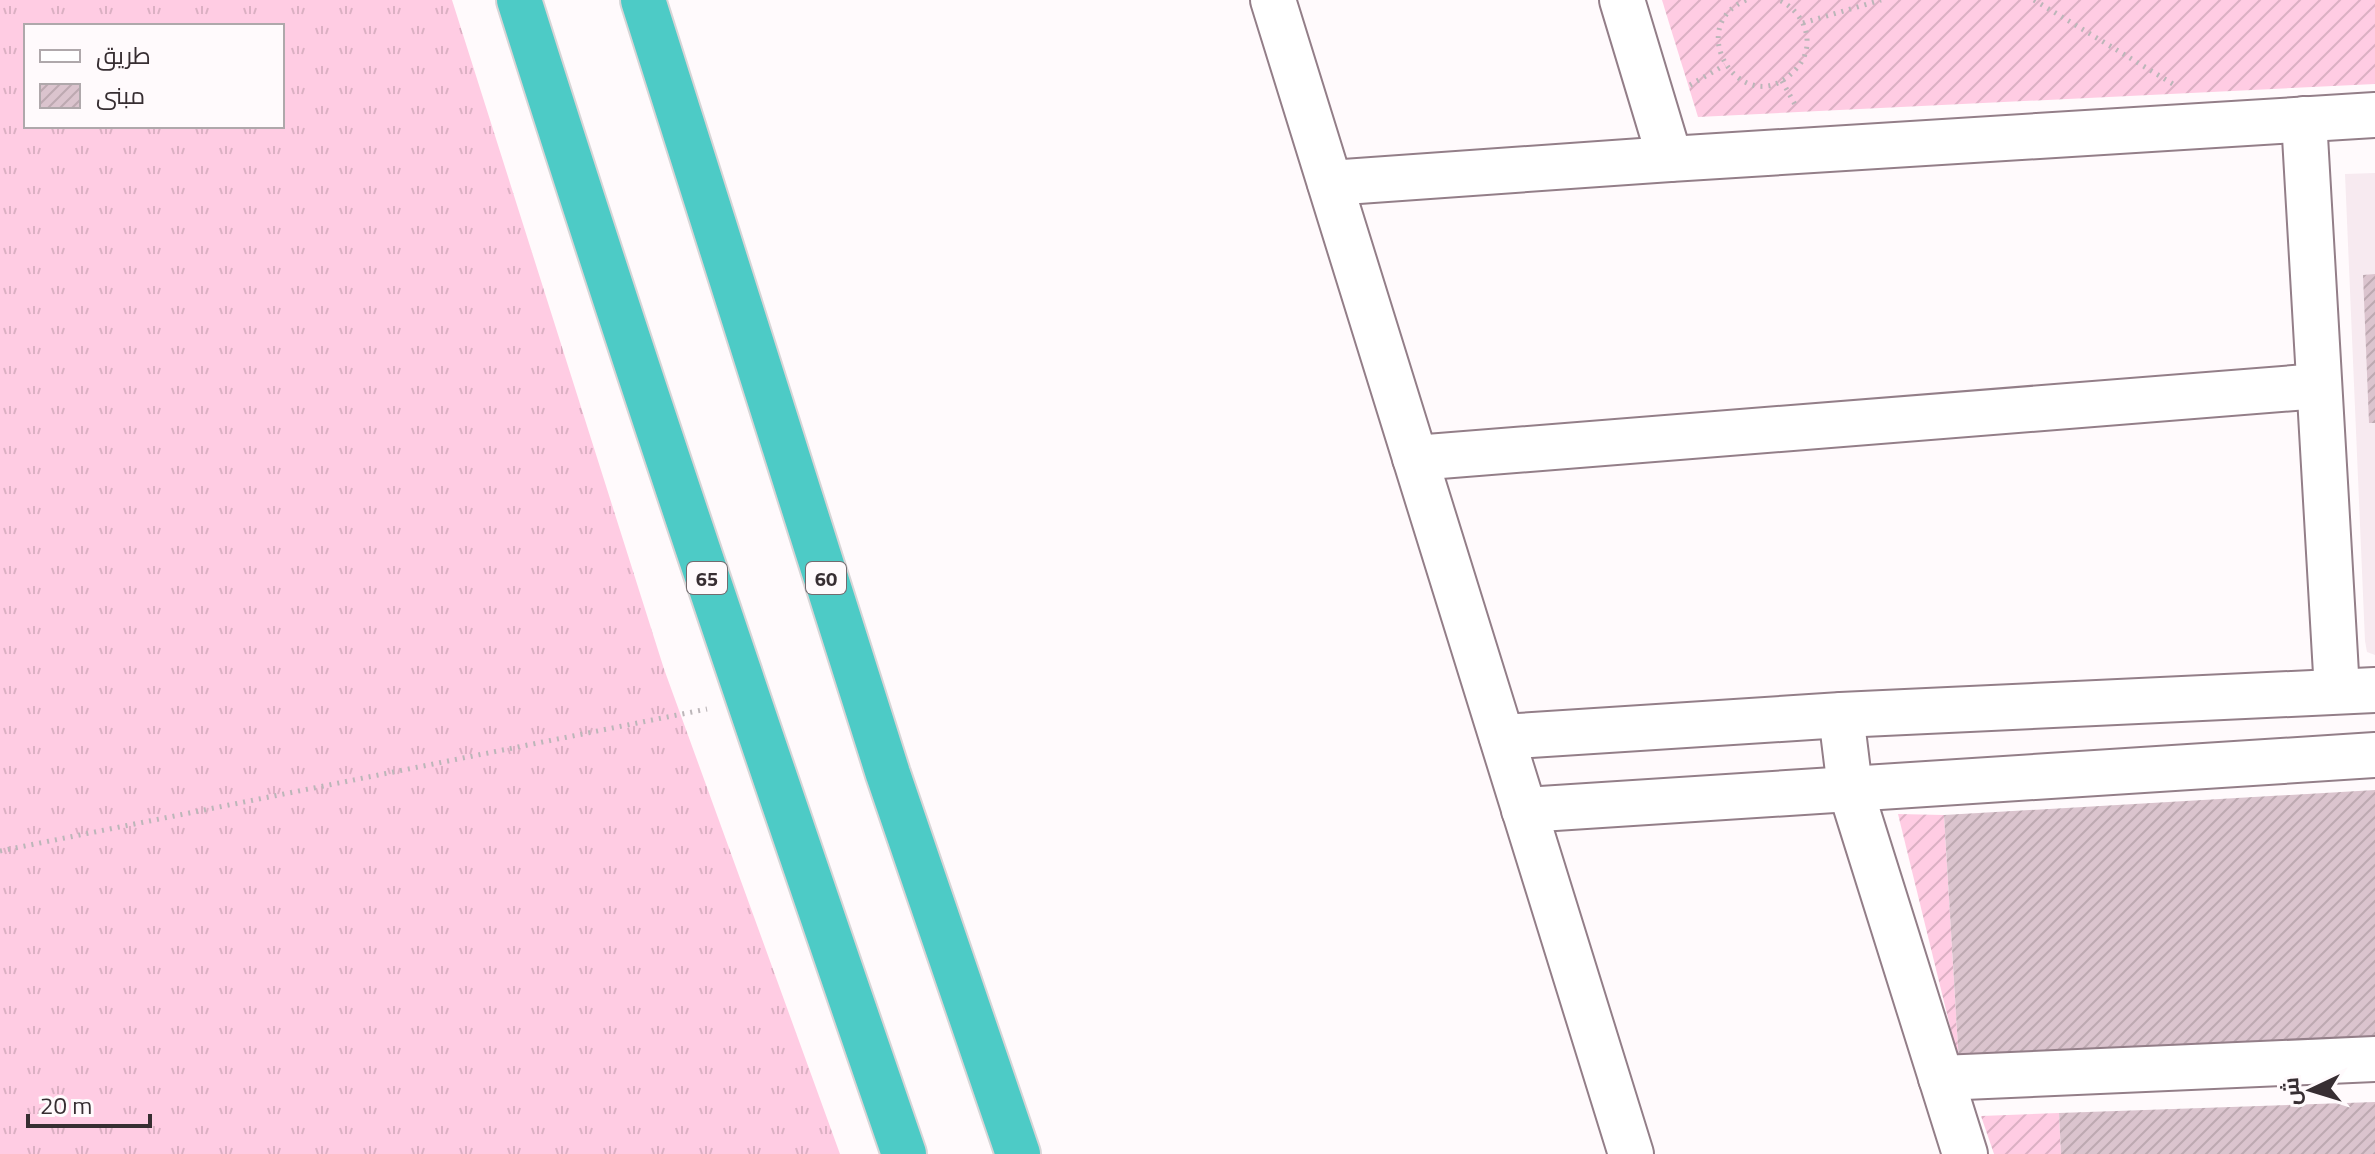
<svg xmlns="http://www.w3.org/2000/svg" width="2375" height="1154" viewBox="0 0 2375 1154" font-family="'Titillium Web',Cairo,sans-serif">
	<defs>
		<pattern id="grass-tufts" width="24" height="20" patternUnits="userSpaceOnUse" patternTransform="scale(2)"><rect width="24" height="20" fill="#ffcce3"/><path d="M3 7l-1-3M5 7V3M7 7l1-3M15 17l-1-3M17 17v-4M19 17l1-3" fill="none" stroke="#dbb0c3"/></pattern>
		<pattern id="garden-furrows" width="10" height="10" patternUnits="userSpaceOnUse" patternTransform="scale(2)"><rect width="10" height="10" fill="#ffcce3"/><path d="M-1 1l2-2M0 10L10 0M9 11l2-2" fill="none" stroke="#dbb0c3"/></pattern>
		<pattern id="building-hatch" width="6" height="6" patternUnits="userSpaceOnUse" patternTransform="scale(2)"><rect width="6" height="6" fill="#dbc4ce"/><path d="M-1 1l2-2M0 6l6-6M5 7l2-2" fill="none" stroke="#bda9b1"/></pattern>
	</defs>
	<rect width="100%" height="100%" fill="#fffafc"/>
	<polygon fill="#f7eaf0" points="2375,173 2375,655 2367,652 2365,641 2345,174"/>
	<path fill="url(#grass-tufts)" fill-rule="evenodd" d="M0,0h452l212,669 176,485h-840zM26,26h256v100h-256z"/>
	<g fill="url(#garden-furrows)">
		<polygon points="1662,0 2375,0 2375,84 1698,117"/>
		<polygon points="1898,814 1944,815 1959,1063"/>
		<polygon points="2059,1113 2061,1154 1994,1154 1981,1116"/>
	</g>
	<g fill="url(#building-hatch)">
		<polygon points="2375,274 2375,423 2369,423 2363,275"/>
		<polygon points="2375,790 2375,1040 1959,1063 1944,815"/>
		<polygon points="2375,1102 2375,1154 2061,1154 2059,1113"/>
	</g>
	<g fill="none" stroke-linecap="round" stroke-linejoin="round">
		<g stroke="#937e88" stroke-width="48">
			<g id="street">
				<polyline points="1273,0 1631,1154"/>
				<polyline points="1622,0 1670,159"/>
				<polyline points="2304,119 2337,691"/>
				<polyline points="1330,183 1670,159 2375,115"/>
				<polyline points="1415,458 2319,386"/>
				<polyline points="1841,715 1850,788 1965,1154"/>
				<polyline points="1502,737 1841,715 2375,690"/>
				<polyline points="1524,810 2375,755"/>
				<polyline points="1941,1078 2375,1059"/>
			</g>
		</g>
		<g stroke="#d7d5d6" stroke-width="48">
			<g id="highway">
				<path d="M519,0c122,387 253,771 385,1154"/>
				<polyline points="643,0 888,774 1018,1154"/>
			</g>
		</g>
		<g stroke="#bcb6b9" stroke-width="5" stroke-dasharray="2 6" stroke-linecap="butt">
			<path d="M1746,0c-65,28 -2,122 47,72 9,-8 15,-20 14,-33 -1,-17 -13,-32 -28,-39"/>
			<polyline points="2034,0 2173,84"/>
			<polyline points="1803,23 1881,0"/>
			<polyline points="1782,81 1797,108"/>
			<polyline points="1690,85 1725,65"/>
			<polyline points="0,851 707,709"/>
		</g>
		<use href="#street" stroke="#fff" stroke-width="44"/>
		<use href="#highway" stroke="#4dcbc6" stroke-width="44"/>
	</g>
	<g text-anchor="middle" dominant-baseline="central" stroke-width="7" stroke-linejoin="round" paint-order="stroke">
		<g fill="#fffafc" stroke="#736b6f" stroke-width="2">
			<rect x="687" y="562" width="40" height="32" rx="6"/>
			<rect x="806" y="562" width="40" height="32" rx="6"/>
		</g>
		<g font-size="20" font-weight="bold" fill="#372e32">
			<text x="707" y="578">65</text>
			<text x="826" y="578">60</text>
		</g>
	</g>
	<rect x="24" y="24" width="260" height="104" fill="#fffafc" stroke="#afa8ab" stroke-width="2"/>
	<rect x="40" y="50" width="40" height="12" fill="#ffffff" stroke="#afa8ab" stroke-width="2"/>
	<text x="96" y="64" font-size="24" fill="#372e32">طريق</text>
	<rect x="40" y="84" width="40" height="24" fill="url(#building-hatch)" stroke="#afa8ab" stroke-width="2"/>
	<text x="96" y="104" font-size="24" fill="#372e32">مبنى</text>
	<g transform="translate(2311 1090) rotate(266)" stroke="#fffafc" stroke-width="6" paint-order="stroke">
	<path d="M0-6L14 30L0 20L-14 30Z" fill="#372e32"/>
	<text y="-12" font-size="22" font-weight="bold" text-anchor="middle" fill="#372e32">ش</text>
	</g>
	<path d="M28 1114v12h122v-12" fill="none" stroke="#372e32" stroke-width="4"/>
	<text x="40" y="1114" font-size="24" fill="#372e32" stroke="#fffafc" stroke-width="6" paint-order="stroke">20 m</text>
</svg>
